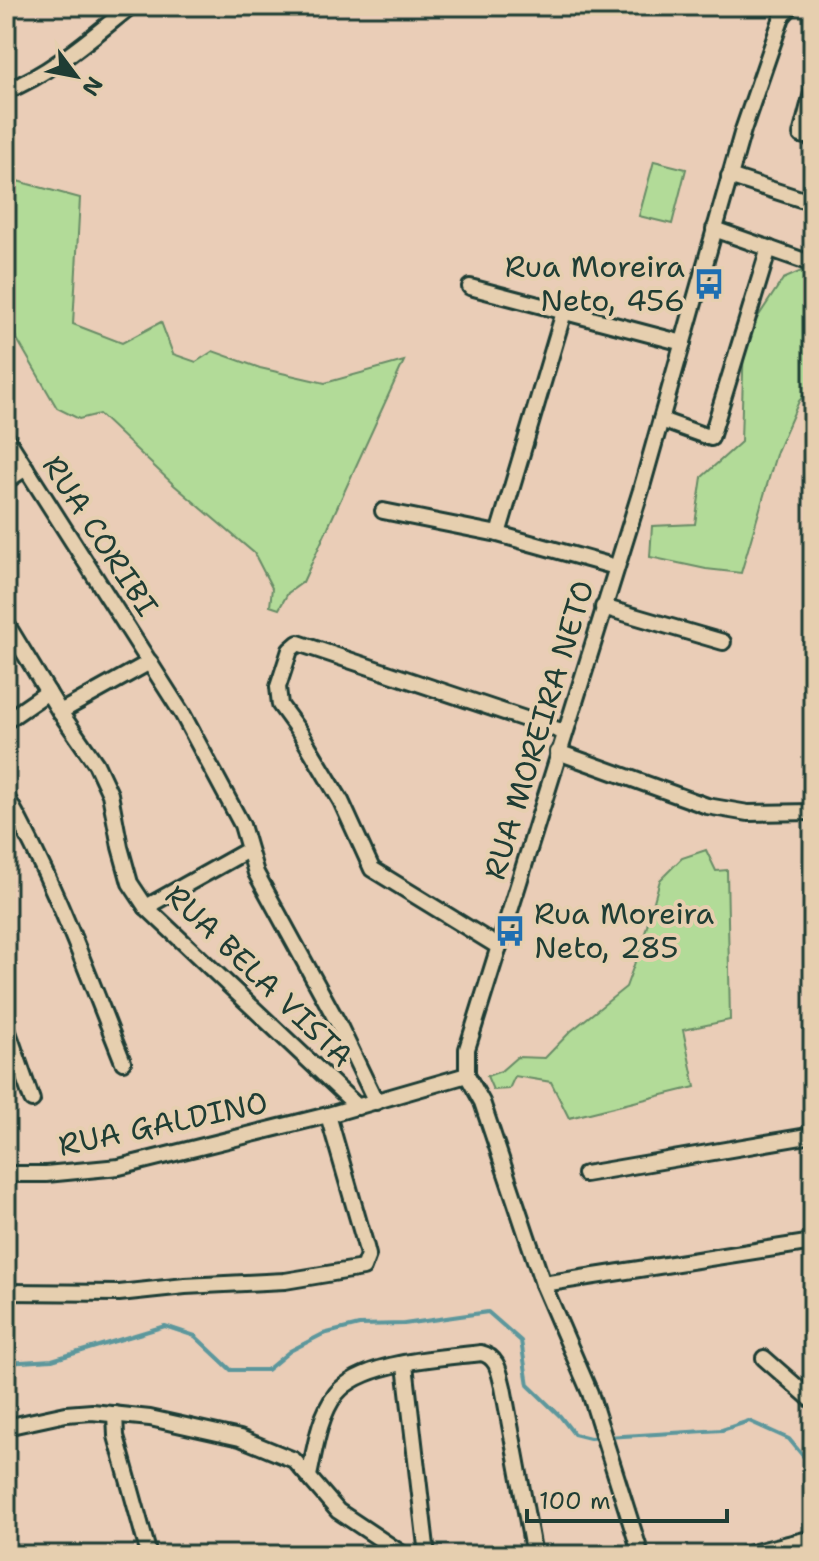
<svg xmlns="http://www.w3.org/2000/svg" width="819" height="1561" font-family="'Shantell Sans',sans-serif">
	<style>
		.green { fill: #b2db98; stroke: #688c66; stroke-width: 2 }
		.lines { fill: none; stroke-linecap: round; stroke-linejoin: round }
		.stream { stroke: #5c979c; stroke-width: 4 }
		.minor-casing { stroke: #1f3d34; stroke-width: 20 }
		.minor { stroke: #e6cfaf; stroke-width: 14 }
		.labels { text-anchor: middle; stroke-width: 8; stroke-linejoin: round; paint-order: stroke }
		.poi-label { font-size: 30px; fill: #1f3d34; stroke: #e6cfaf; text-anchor: end }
		.street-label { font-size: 30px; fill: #1f3d34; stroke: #e6cfaf }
	</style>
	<rect width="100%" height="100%" fill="#eacdb7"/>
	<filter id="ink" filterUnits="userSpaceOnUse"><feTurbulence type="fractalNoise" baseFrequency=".0125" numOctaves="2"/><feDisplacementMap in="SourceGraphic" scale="16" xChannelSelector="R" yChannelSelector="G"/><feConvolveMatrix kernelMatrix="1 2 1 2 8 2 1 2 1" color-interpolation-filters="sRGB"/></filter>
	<g filter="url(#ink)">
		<g class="green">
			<polygon points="654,161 686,169 672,224 639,216"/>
			<polygon points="6,178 80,198 73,324 122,343 161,322 173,354 196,362 213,351 260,368 325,383 404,361 303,582 288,593 279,609 270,606 272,588 254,553 174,485 99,414 79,419 57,408 6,320"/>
			<polygon points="813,266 813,385 799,401 777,451 741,573 706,569 650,557 652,526 695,524 702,477 741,442 744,338 783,279"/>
			<polygon points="706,850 716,871 727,870 730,1020 683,1030 695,1087 569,1118 551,1082 515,1076 509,1089 493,1090 487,1076 501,1071 517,1057 545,1058 571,1031 626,987 643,940 660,880 682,858"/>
		</g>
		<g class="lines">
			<polyline class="stream" points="6,1363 52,1360 165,1326 195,1336 231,1370 267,1370 290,1351 323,1334 359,1325 404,1324 488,1312 521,1341 528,1385 560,1416 574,1434 590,1438 722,1430 749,1421 789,1439 813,1468"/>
			<defs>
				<g id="minor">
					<polyline points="813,89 801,135 813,138"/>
					<path d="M6,91C52,73 93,36 131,6"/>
					<polyline points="729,176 813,203"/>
					<polyline points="714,229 813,264"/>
					<polyline points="470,287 683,343"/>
					<polyline points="661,420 711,438 769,248"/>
					<polyline points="6,437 183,715 242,825 256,873 338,1023 376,1102"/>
					<polyline points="6,481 26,468"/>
					<polyline points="383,511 498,534 616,567"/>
					<polyline points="498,534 564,312"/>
					<polyline points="603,607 723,642"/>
					<polyline points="6,623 60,712 96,764 110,794 120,847 130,883 146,907 358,1107"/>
					<polyline points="60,712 150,662"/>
					<polyline points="6,721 48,692"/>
					<polyline points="558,752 707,806 748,813 813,812"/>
					<path d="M6,796C54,880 87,972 123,1062"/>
					<polyline points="146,907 248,850"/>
					<polyline points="499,947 372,869 341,801 301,734 280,705 278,687 290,650 298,643 564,732"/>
					<polyline points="6,1026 32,1100"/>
					<polyline points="6,1174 46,1174 119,1167 328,1115 467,1075"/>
					<polyline points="585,1174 813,1135"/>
					<polyline points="543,1284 813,1242"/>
					<polyline points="6,1292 119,1293 185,1286 285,1281 363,1268 368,1255 366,1247 328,1115"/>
					<polyline points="764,1358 813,1401"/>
					<polyline points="405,1365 427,1555"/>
					<polyline points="115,1414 116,1436 149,1555"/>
					<polyline points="6,1427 66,1414 92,1412 150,1418 240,1438 294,1460 338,1511 404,1555"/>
					<path d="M309,1476C315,1449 319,1416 336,1394C362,1361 441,1358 481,1353C498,1357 499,1372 503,1387L534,1555"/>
					<polyline points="641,1555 590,1393 543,1284 482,1102 467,1075 467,1049 641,490 743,130 782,17 791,6"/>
					<polyline points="743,1555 813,1538"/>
				</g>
			</defs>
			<use href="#minor" class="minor-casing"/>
			<use href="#minor" class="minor"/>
		</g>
	</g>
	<defs>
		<symbol id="bus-bare" viewBox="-9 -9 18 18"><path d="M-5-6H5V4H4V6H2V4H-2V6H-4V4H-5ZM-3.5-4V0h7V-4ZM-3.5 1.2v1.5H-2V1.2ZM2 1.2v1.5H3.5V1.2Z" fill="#1f6fb2" stroke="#e6cfaf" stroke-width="2.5" paint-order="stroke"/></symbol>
	</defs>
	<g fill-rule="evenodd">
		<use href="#bus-bare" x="687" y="262" width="44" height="44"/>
		<use href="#bus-bare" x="488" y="909" width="44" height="44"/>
	</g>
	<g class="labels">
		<g class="poi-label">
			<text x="685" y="277">Rua Moreira<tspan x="685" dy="34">Neto, 456</tspan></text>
			<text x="534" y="924" text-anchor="start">Rua Moreira<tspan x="534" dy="34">Neto, 285</tspan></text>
		</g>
		<g class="street-label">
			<text transform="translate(100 536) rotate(57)" y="10">RUA CORIBI</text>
			<text transform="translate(539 730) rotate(-73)" y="10">RUA MOREIRA NETO</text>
			<text transform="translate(259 976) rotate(44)" y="10">RUA BELA VISTA</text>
			<text transform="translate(163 1124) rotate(-12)" y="10">RUA GALDINO</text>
		</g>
	</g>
	<rect width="819" height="1561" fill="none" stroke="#e6cfaf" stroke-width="32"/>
	<rect x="16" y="16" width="787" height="1529" fill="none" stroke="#1f3d34" stroke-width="3" filter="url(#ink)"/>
	<g transform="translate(76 76) rotate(122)" stroke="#e6cfaf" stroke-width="6" paint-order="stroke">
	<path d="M0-6L14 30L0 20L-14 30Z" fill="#1f3d34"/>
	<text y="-12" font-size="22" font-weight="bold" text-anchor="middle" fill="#1f3d34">N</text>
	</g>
	<path d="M527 1509v12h200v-12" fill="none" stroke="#1f3d34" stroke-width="4"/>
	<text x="539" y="1509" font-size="24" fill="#1f3d34" stroke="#e6cfaf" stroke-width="6" paint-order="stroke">100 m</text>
</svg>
